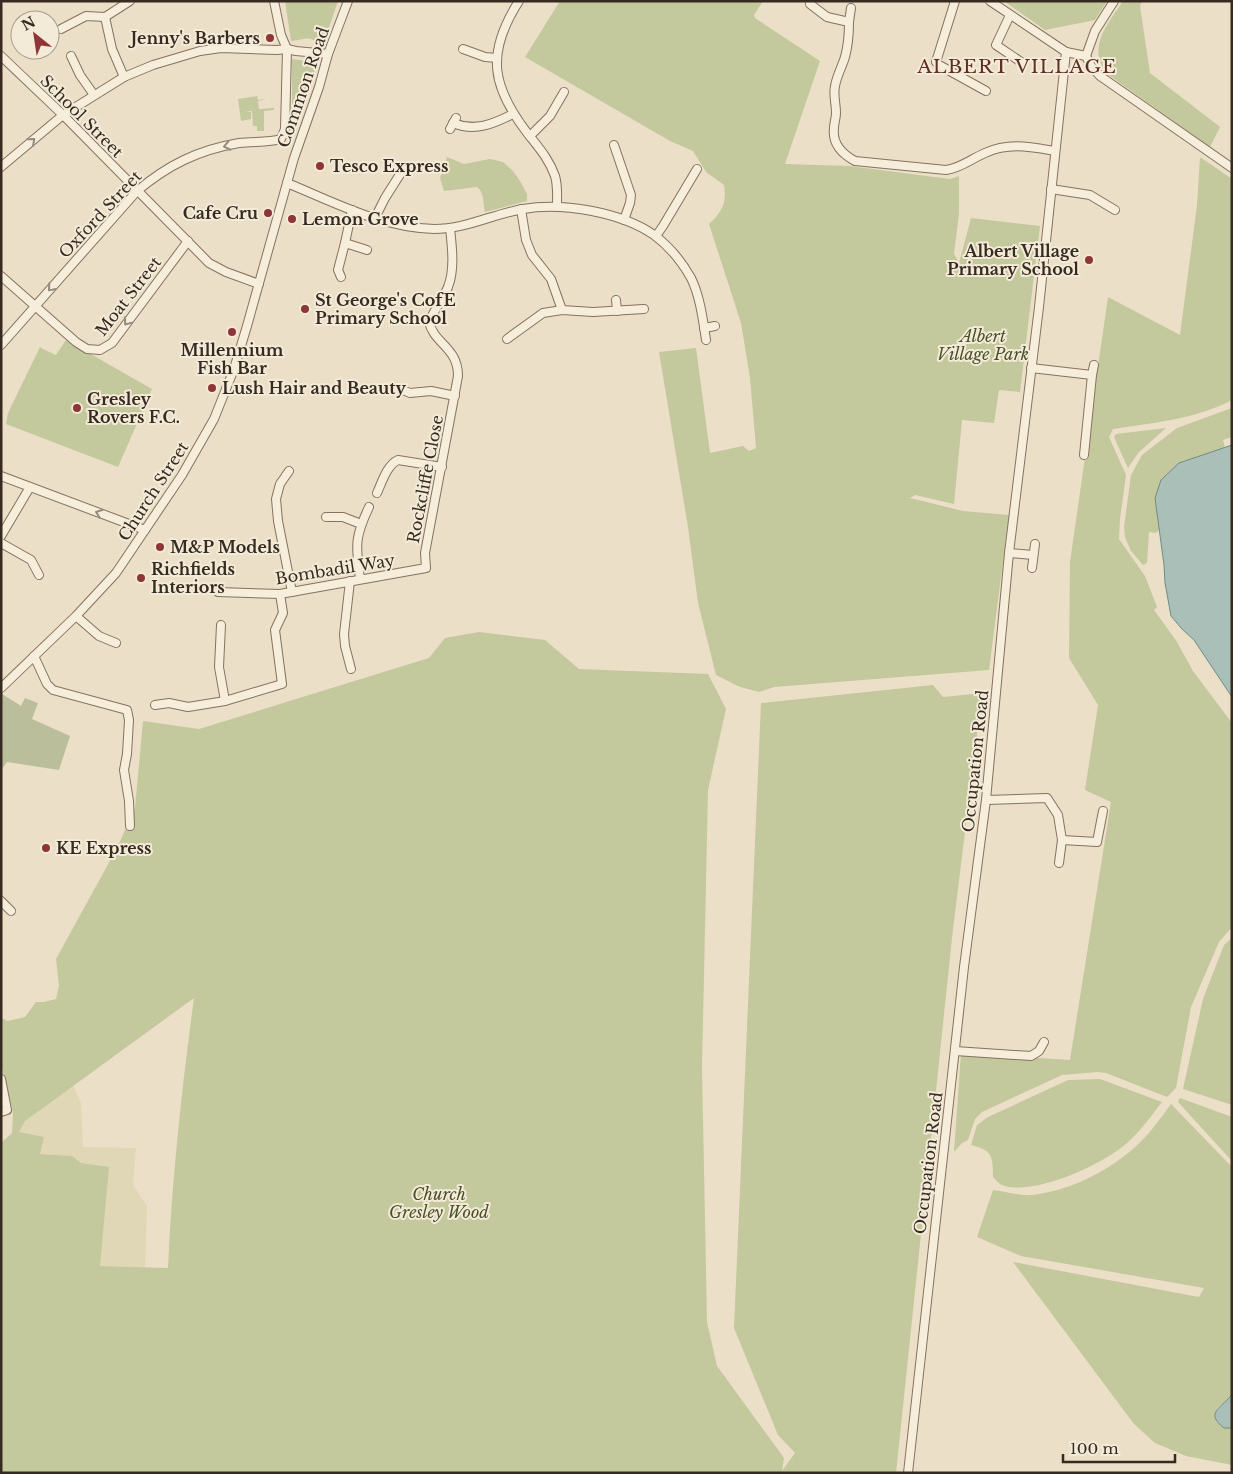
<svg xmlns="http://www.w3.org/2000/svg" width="1233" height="1474" font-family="'Libre Baskerville',serif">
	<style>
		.farmland { fill: #e0d7b6 }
		.green { fill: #c4c89d; fill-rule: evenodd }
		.cemetery { fill: #bbbe9b }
		.water { fill: #a9bfb8; stroke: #708d85 }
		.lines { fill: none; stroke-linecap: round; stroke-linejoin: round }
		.minor-casing { stroke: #85725f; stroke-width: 10 }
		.minor { stroke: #f6eddb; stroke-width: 8 }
		.oneway { stroke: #968c7e }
		.poi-dot { fill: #8f3437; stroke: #f3ead7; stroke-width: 2 }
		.labels { text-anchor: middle; stroke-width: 4; stroke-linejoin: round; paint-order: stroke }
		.poi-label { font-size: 16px; font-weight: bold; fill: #372b21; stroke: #f3ead7; text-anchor: start }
		.street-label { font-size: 16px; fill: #372b21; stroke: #f3ead7 }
		.park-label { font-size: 16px; font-style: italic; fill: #485129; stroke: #f3ead7 }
		.quarter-label { font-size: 19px; letter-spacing: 1px; fill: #5f2f24; stroke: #f3ead7 }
	</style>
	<rect width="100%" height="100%" fill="#ebdfc8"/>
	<polygon class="farmland" points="73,1085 81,1103 83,1147 136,1148 133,1185 147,1206 145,1267 100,1266 108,1167 81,1163 72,1156 40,1154 19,1132 24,1121"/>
	<g class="green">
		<path d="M285,1H338L323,45C307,35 308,39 291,41Z"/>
		<path d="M560,1H763L754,15L755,18L820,61L785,164L849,166L950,179L959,176V214L954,254L959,263L971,218L1040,226L1020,392L999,390L994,423L962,420L954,504L915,495L910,498L963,511L1009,515L989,670L774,687L759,692L740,687L716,675L698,603L688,527L659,352L696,348L710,453L743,446L749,451L756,448L750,378L741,323L709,224C722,212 727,203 724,185L706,172L693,151L670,141L525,57Z"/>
		<polygon points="1004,1 1107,1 1095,20 1045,30"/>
		<path d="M1123,1H1142L1140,6L1150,73L1220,127L1210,147L1106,73C1087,46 1108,24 1123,1Z"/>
		<polygon points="292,59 313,62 316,67 299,117 295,119 292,117"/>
		<polygon points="257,96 258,100 267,99 258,101 259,109 274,108 274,110 264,111 264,131 257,131 257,126 253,126 252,111 245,111 251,112 251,119 241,121 238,99"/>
		<path d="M447,157L464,164L490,159L503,162L513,171L520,181L527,194V201L485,212C483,204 484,191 477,187L444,191L440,178Z"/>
		<path d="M1200,157L1232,179V400C1196,419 1152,423 1113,429L1109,437L1126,475L1120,519L1119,539L1145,576L1157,607L1154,610L1177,642L1193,671L1232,723V927L1219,942L1191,1007L1176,1088L1167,1097L1106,1073L1098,1072L1062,1075L982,1112L975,1119L968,1140L962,1143L954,1152L961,1053L1070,1060L1111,802L1085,790L1098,705L1069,658L1070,562L1108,297L1180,335L1197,205Z"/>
		<polygon points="66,340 152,389 118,467 6,424 8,413 40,347 43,349 56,355"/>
		<polygon points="1232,408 1232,437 1223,440 1225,448 1203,456 1155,498 1160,529 1156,533 1149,532 1147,563 1143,565 1131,551 1125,537 1124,527 1131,475 1142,455 1177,428"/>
		<polygon points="1166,428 1138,453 1128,468 1114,437 1116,434"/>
		<path d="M479,632L545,640L579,669L708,674L726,709L708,790L702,1068L707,1322L717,1366L784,1458L782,1471L795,1453L778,1435L734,1328L761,703L933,685L943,697L982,693L952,938L896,1473H1V1143L12,1133L13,1113L1,1064V1018L8,1021L25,1017L36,1002H44L56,999L59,986L56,959L117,848L135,808L143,721L199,729L429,658L445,638ZM194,998C182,1087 172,1177 168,1268L100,1266L109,1167L81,1163L72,1156L40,1154L44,1137L19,1132L25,1121Z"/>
		<polygon points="1232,938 1232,1105 1183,1089 1203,999 1224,945"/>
		<path d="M1100,1079L1162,1102C1151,1116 1141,1131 1127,1143C1104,1164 1033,1197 1002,1185C999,1184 995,1179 993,1177C993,1156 992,1150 971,1145L977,1125L988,1117L1068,1080Z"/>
		<polygon points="1180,1098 1232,1117 1232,1161 1178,1102"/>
		<path d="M1171,1104L1232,1167V1394L1228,1400L1217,1408L1216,1421L1224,1428H1232V1465L1186,1456L1155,1443L1134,1424L1013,1262L1199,1297L1204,1288L1021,1256L977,1237L993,1190C1005,1191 1019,1196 1031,1195C1067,1192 1107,1172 1134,1148C1149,1135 1160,1119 1171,1104Z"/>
	</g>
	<polygon class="cemetery" points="2,694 21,706 25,698 38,703 32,719 70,736 59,770 7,762 1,770"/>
	<g class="water">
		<polygon points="1232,445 1232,697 1194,640 1182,629 1171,616 1165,583 1164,565 1155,498 1161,480 1179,463"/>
		<path d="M1232,1394V1428H1224C1203,1412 1224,1407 1232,1394Z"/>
	</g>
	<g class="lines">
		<defs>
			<g id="minor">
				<path d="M519,1C485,54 492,87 528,134C539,148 549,159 555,176C558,186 557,196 557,207"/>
				<polyline points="955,1 936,62 939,65 986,91"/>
				<polyline points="990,1 1066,52 1086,56"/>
				<path d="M810,4L827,17L849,22C849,33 848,46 845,57C842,67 837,75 835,86C833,95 836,103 836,113C836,118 834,123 834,128C832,144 842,154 855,161L946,170C961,168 971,159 985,153C1009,142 1031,147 1055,151"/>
				<polyline points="1010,15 996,45 1021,62"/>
				<polyline points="105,17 112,49 124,77"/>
				<polyline points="849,22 851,8"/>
				<polyline points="61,29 86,16 105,17 130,1"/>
				<polyline points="463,49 485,57 497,58"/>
				<polyline points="1,56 63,115 209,263 226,272 259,284"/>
				<polyline points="71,56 80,75 94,95"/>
				<polyline points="1086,56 1091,66 1100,76 1232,168"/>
				<polyline points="1086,56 1095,31 1114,1"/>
				<path d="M453,123C475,132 493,124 513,114"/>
				<polyline points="450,129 456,118"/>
				<polyline points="530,136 550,116 564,92"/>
				<polyline points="614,145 631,195 630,203 624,220"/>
				<polyline points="1,167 63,115 124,77 153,65 200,51 221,48 277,50 287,49 296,51 328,54"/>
				<path d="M287,183C334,202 382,228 434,229C466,229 493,214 523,209C562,202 621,212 654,235C669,246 682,262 691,278C700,296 703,320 706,340"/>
				<polyline points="1051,189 1090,195 1115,210"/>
				<polyline points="521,209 526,240 532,255 551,279 562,310"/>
				<polyline points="375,218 385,198 404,168"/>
				<polyline points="656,236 663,226 697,169"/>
				<polyline points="345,243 367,250"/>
				<polyline points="1,276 76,342 87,349 100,350 112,343 188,241"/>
				<polyline points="341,277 338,270 345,243 352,210"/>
				<polyline points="616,300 617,311"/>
				<polyline points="704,328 715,326"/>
				<polyline points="507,339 543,313 562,310 593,312 644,309"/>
				<path d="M1,345L137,191C168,165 198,150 239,143C253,141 268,143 281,139L285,129L287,49L281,35L274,1"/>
				<polyline points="1031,368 1092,375 1084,455"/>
				<polyline points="1092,375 1094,365"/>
				<polyline points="398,388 410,393 431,391 455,396"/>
				<polyline points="289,471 280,484 276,499 278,521 292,592"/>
				<polyline points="1,476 145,530"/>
				<path d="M377,493C382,482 387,465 398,460L442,467"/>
				<polyline points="326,517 343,517 361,524"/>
				<polyline points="1,536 30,487"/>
				<polyline points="1,543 31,560 39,575"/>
				<polyline points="1009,553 1033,555"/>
				<polyline points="1032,568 1035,544"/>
				<path d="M360,579C356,545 354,539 369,507"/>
				<polyline points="350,581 344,634 345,646 351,669"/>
				<path d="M218,592L280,594L426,568L425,553L458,376C458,347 434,344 429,322C434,310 443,299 448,287C455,269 452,247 450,228"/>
				<polyline points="76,616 99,636 116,643"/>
				<polyline points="221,625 219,667 225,701"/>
				<polyline points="34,656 47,684 53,690 127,710 129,720 127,754 124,770 129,801 130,826"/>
				<polyline points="1,688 76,616 116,573 182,475 214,419 234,369 247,326 294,158 319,87 328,54 348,1"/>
				<polyline points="155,705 169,703 188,707 225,701 282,684 275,630 283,613 280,594"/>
				<polyline points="986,800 1047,798 1058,815 1062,840 1059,863"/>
				<polyline points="1062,840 1097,842 1103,811"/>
				<polyline points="1,901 11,911"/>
				<polyline points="955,1051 1031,1056 1039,1051 1044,1042"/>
				<polyline points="1,1079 7,1110 1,1112"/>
				<polyline points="908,1473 964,967 986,800 1009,553 1039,307 1066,52"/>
			</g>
		</defs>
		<use href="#minor" class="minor-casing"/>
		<use href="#minor" class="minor"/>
	</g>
	<defs><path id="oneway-chevron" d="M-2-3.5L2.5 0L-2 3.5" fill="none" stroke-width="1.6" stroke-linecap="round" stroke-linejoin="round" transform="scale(1.25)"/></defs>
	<g class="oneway">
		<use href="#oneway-chevron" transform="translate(32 141) rotate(-41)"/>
		<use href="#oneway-chevron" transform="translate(227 146) rotate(168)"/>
		<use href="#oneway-chevron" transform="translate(51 288) rotate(131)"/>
		<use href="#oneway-chevron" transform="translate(127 322) rotate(127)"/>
		<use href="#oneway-chevron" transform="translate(99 513) rotate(-160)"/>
	</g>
	<g class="poi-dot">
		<circle cx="270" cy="38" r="5"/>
		<circle cx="320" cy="166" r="5"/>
		<circle cx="268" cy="213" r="5"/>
		<circle cx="292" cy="219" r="5"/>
		<circle cx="1089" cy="260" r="5"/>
		<circle cx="305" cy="309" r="5"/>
		<circle cx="232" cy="332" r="5"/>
		<circle cx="212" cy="388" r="5"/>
		<circle cx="77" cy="408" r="5"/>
		<circle cx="160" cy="547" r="5"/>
		<circle cx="141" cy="578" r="5"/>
		<circle cx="46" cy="848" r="5"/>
	</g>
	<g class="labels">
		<g class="poi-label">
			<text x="260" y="44" text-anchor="end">Jenny's Barbers</text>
			<text x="330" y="172">Tesco Express</text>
			<text x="258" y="219" text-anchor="end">Cafe Cru</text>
			<text x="302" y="225">Lemon Grove</text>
			<text x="1079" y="257" text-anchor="end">Albert Village<tspan x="1079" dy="18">Primary School</tspan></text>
			<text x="315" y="306">St George's CofE<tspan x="315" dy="18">Primary School</tspan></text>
			<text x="232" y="356" text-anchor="middle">Millennium<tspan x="232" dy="18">Fish Bar</tspan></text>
			<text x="222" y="394">Lush Hair and Beauty</text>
			<text x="87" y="405">Gresley<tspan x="87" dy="18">Rovers F.C.</tspan></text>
			<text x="170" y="553">M&amp;P Models</text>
			<text x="151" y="575">Richfields<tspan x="151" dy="18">Interiors</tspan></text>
			<text x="56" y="854">KE Express</text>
		</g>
		<g class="street-label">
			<text transform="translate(303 87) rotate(-71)" y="6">Common Road</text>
			<text transform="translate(82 116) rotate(45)" y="6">School Street</text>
			<text transform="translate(100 214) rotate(-47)" y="6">Oxford Street</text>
			<text transform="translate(128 296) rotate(-52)" y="6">Moat Street</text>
			<text transform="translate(425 479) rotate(-79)" y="6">Rockcliffe Close</text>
			<text transform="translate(153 491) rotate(-57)" y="6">Church Street</text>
			<text transform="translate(335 569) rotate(-9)" y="6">Bombadil Way</text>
			<text transform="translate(975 761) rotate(-84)" y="6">Occupation Road</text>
			<text transform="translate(928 1163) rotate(-83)" y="6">Occupation Road</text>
		</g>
		<g class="park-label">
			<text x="983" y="342">Albert<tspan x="983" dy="18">Village Park</tspan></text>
			<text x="439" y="1200">Church<tspan x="439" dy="18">Gresley Wood</tspan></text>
		</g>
		<g class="quarter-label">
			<text x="1017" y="73">ALBERT VILLAGE</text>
		</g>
	</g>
	<rect width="1233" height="1474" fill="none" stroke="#372b21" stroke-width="5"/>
	<g transform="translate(35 35) rotate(330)"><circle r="24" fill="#f3ead7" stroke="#a89e8e"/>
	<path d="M0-4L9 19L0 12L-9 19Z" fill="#8f3437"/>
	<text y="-8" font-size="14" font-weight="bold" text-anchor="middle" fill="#372b21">N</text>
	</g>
	<path d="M1063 1454v8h112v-8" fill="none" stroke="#372b21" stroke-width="2.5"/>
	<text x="1070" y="1454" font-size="15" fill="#372b21" stroke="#f3ead7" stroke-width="4" paint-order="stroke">100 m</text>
</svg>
